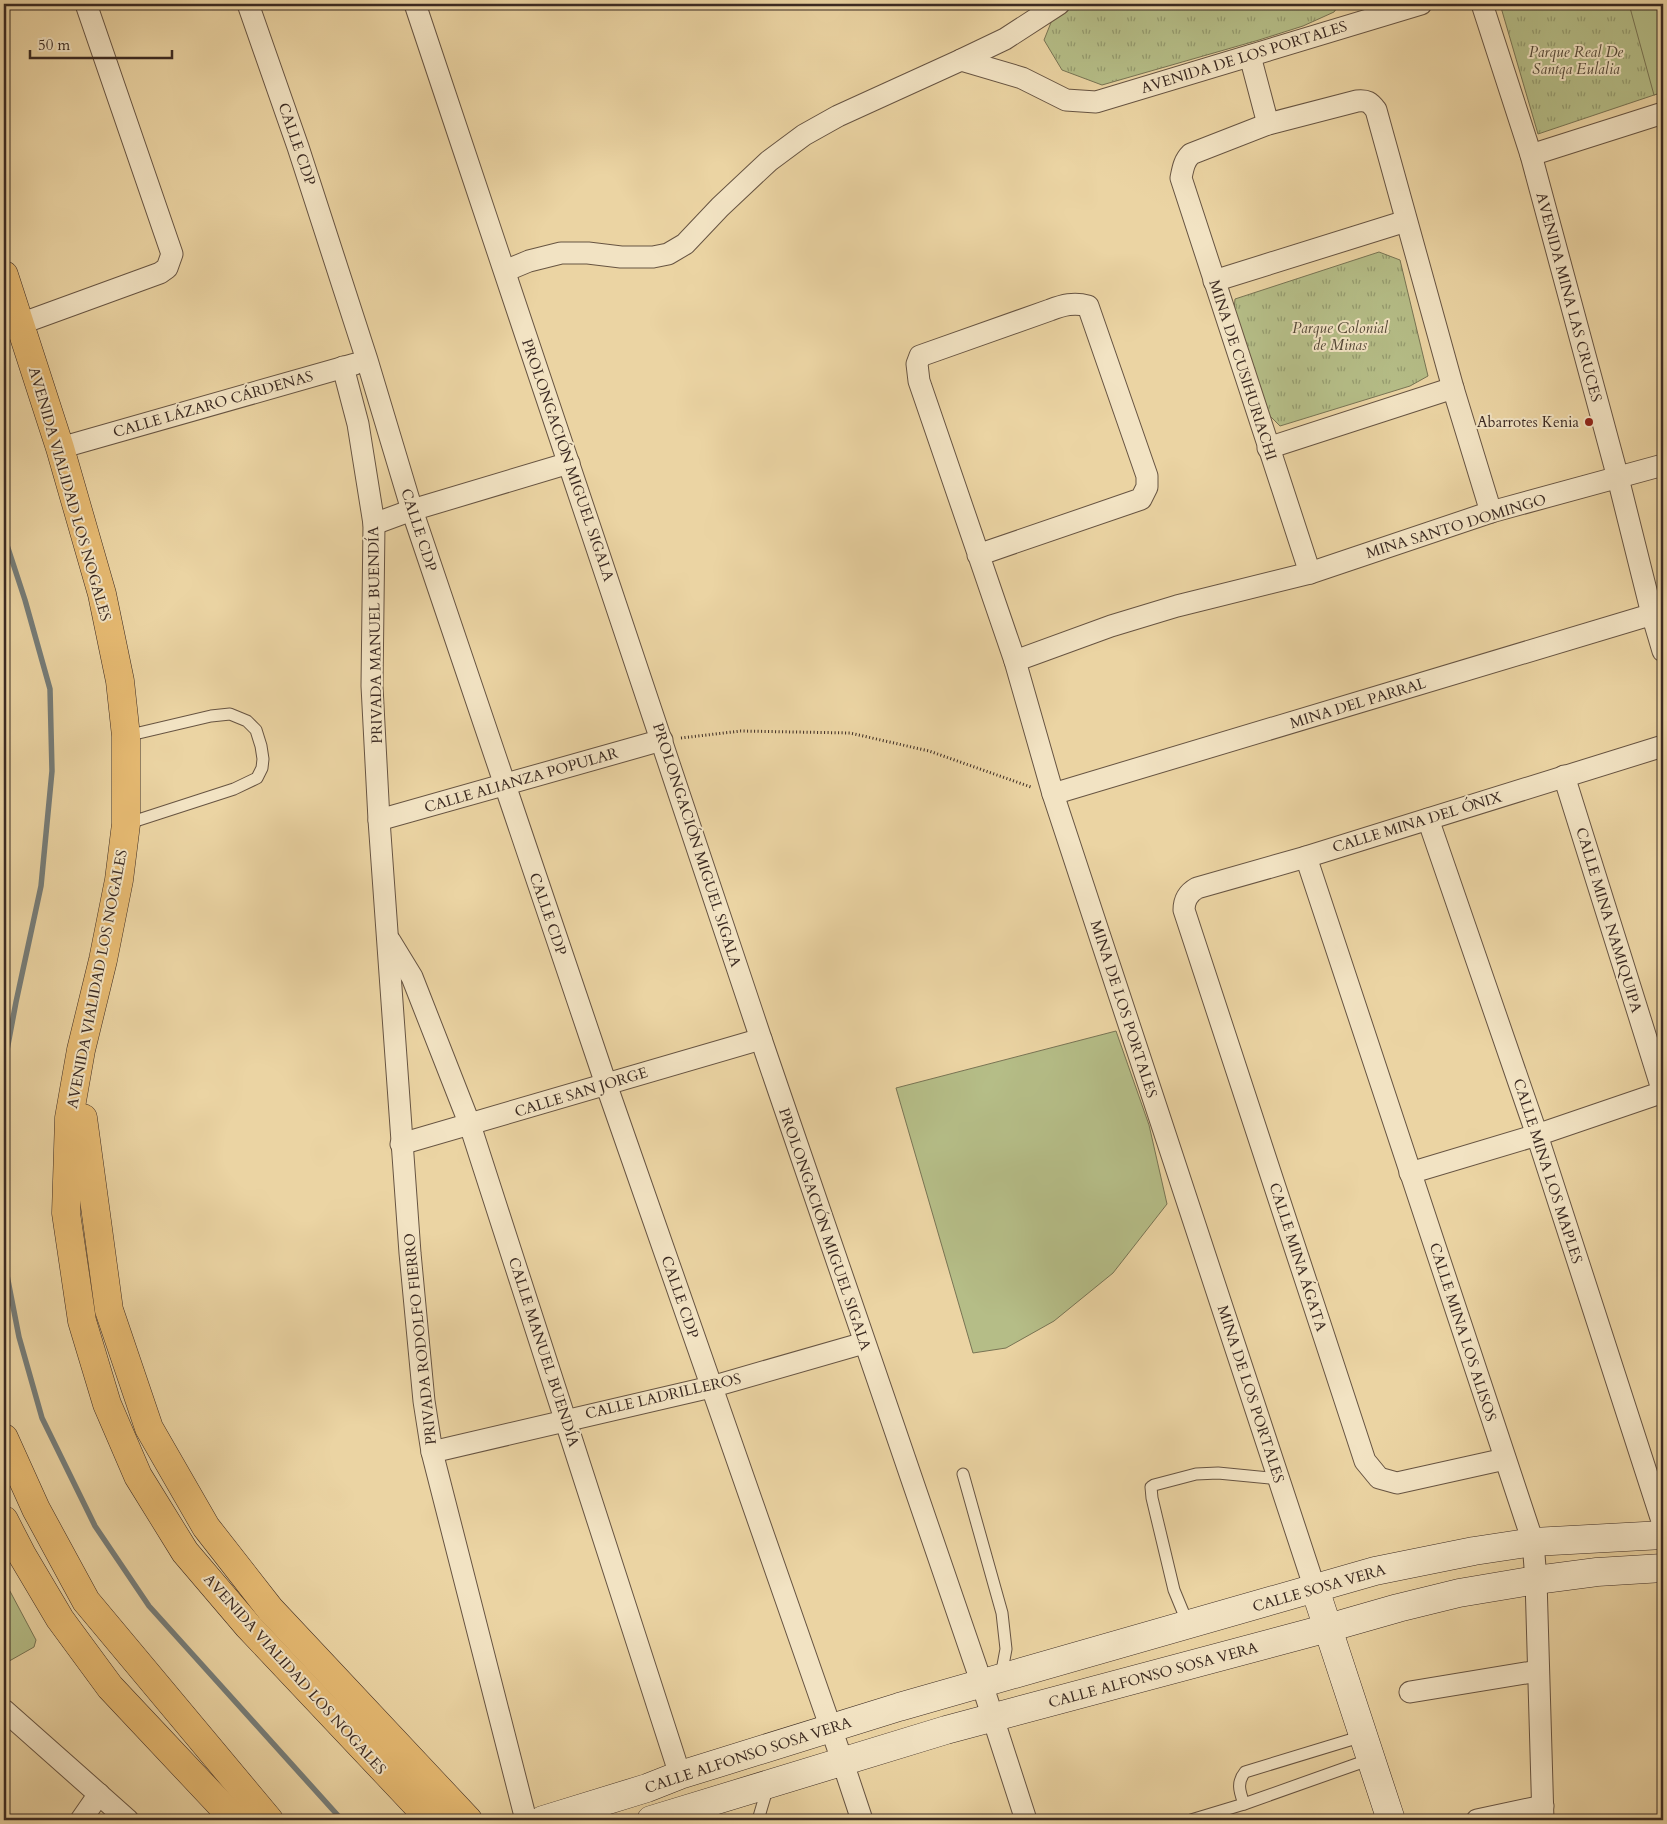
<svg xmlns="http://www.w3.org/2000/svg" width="1667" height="1824" font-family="Cardo,serif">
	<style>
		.grass { fill: url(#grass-tufts); stroke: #787454 }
		.pitch { fill: #b5bd87; stroke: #787454 }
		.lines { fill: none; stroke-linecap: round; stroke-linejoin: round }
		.stream { stroke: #767d79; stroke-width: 5.5 }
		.lane-casing { stroke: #675442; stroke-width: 13 }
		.street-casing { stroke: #675442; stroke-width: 23 }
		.secondary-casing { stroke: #3b2a22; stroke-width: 29 }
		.highway-casing { stroke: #3b2a22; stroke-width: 29 }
		.path { stroke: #3b2a22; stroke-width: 3; stroke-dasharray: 1 2.5; stroke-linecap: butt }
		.lane { stroke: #f2e3c3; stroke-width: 11 }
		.street { stroke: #f2e3c3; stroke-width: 21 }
		.secondary { stroke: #f2e3c3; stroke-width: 28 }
		.highway { stroke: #e6ba72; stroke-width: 28 }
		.poi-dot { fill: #8f2418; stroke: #f2e3c3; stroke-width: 2 }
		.labels { text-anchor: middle; stroke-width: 4; stroke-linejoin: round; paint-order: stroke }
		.park-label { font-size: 15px; font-style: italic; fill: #534736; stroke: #f2e3c3 }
		.street-label { font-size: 15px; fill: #3b2a22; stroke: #f2e3c3 }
		.poi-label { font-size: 15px; fill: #3b2a22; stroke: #f2e3c3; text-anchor: end }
	</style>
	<defs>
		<pattern id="grass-tufts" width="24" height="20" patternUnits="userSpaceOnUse" patternTransform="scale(1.25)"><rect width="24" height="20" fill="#b5bd87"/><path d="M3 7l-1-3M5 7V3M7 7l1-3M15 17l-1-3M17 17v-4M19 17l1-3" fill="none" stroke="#949a6e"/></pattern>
	</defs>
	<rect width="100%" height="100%" fill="#ebd4a3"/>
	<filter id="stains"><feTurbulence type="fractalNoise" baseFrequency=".004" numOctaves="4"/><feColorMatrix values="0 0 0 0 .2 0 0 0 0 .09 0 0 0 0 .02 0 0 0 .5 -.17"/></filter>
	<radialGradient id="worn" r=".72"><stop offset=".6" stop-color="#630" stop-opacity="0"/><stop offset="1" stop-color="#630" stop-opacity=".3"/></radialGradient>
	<g class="grass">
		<polygon points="1070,4 1340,4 1334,12 1303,26 1259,40 1102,85 1062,70 1044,40 1054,15"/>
		<polygon points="1500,4 1663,4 1663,92 1538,134"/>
		<polygon points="1379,252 1400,260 1428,376 1410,386 1280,426 1268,414 1234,311 1235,299"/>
	</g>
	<g class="pitch">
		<polygon points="1629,4 1663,4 1663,92 1654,95"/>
		<polygon points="1116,1031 1149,1125 1167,1204 1113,1273 1054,1321 1006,1348 973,1353 896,1088"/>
		<polygon points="4,1580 36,1640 34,1647 4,1664"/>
	</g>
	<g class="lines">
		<g class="stream">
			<polyline points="4,536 25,600 50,689 52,771 41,886 16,1002 4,1066"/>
			<polyline points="4,1260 19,1337 42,1418 95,1526 149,1606 342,1820"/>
		</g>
		<defs>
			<g id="lane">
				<polyline points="126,824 234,789 257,778 262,768 263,759 261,746 256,730 247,721 230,714 211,716 126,736"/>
				<polyline points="963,1474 1002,1613 1006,1649 1001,1676"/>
				<polyline points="1188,1624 1174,1590 1152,1498 1151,1487 1154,1485 1196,1474 1218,1473 1279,1479"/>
				<path d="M1244,1804C1240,1792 1236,1783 1245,1772L1363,1736"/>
				<polyline points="758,1820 768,1786"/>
				<polyline points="1191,1820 1244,1804 1371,1759"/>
			</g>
			<g id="street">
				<polyline points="248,4 298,147 367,360 412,510 505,785 606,1084 842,1760 862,1820"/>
				<polyline points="415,4 761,1039 982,1684 1026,1820"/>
				<polyline points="1482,4 1531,155 1618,478 1652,614 1663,651"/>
				<polyline points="1250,56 1268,124"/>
				<polyline points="961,60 1005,39 1059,4"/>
				<polyline points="1531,155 1663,113"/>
				<polyline points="505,271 529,261 561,253 588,253 621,257 653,257 668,254 685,244 720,207 769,161 804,135 838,116 961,60 1022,78 1066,100 1096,102 1421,4"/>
				<polyline points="1214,281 1406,221"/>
				<polyline points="20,324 160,273 167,268 172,254 86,4"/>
				<polyline points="343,367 358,424 374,524 372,686 379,820 410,1253 424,1401 432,1452 526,1820"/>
				<polyline points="60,448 355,364"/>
				<polyline points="1268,448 1453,388"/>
				<polyline points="374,524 412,510 569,463"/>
				<path d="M978,555L1141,499L1147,487V476L1088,306C1074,302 1063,305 1050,310L920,356L917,364L919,381L1015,661"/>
				<path d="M1310,573L1181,178C1183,168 1184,161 1191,154L1268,124L1357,101C1367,100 1370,102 1376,110L1453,388L1491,512"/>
				<polyline points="1564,776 1663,1092"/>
				<polyline points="1053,794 1663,611"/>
				<polyline points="1428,819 1537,1135 1663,1524"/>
				<polyline points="379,820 662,740"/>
				<polyline points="1306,857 1533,1542 1536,1580 1543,1820"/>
				<polyline points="390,941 412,977 470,1125 680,1775"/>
				<polyline points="401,1144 761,1039"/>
				<polyline points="1410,1173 1537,1135 1663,1092"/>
				<polyline points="432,1452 711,1387 864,1343"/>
				<path d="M1505,1459L1397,1483L1379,1478L1365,1461L1184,910C1184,900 1188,893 1197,888L1306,857L1663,746"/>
				<polyline points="1315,1589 1053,794 1015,661 1111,626 1177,606 1310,573 1491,512 1663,465"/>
				<polyline points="1410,1692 1538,1671"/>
				<polyline points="4,1710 128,1820"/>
				<polyline points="81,1820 99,1794"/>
				<polyline points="1477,1820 1543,1806"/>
			</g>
			<g id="secondary">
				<polyline points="1315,1589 1391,1820"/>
				<polyline points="543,1820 647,1788 680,1775 899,1707 1375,1571 1474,1551 1533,1542 1663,1535"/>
				<polyline points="651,1820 946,1730 1328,1628 1398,1608 1459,1593 1536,1580 1597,1572 1663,1568"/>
			</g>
			<g id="highway">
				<polyline points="4,275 60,448 102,594 120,681 126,736 126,824 119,880 103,960 81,1050 69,1118 66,1213 82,1321 107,1404 138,1476 185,1552 248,1626 431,1820"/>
				<polyline points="83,1118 109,1310 149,1428 206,1527 270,1609 468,1820"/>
				<polyline points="4,1438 36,1509 86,1601 269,1820"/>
				<polyline points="4,1520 22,1555 60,1619 110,1687 235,1820"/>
			</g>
		</defs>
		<use href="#lane" class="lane-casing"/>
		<use href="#street" class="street-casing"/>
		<use href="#secondary" class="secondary-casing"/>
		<use href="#highway" class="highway-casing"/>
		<polyline class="path" points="681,738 741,731 850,733 929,751 1031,787"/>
		<use href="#lane" class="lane"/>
		<use href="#street" class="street"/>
		<use href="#secondary" class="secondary"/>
		<use href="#highway" class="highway"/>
	</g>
	<circle class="poi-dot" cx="1589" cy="422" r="5"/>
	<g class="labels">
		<g class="park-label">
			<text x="1576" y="57">Parque Real De<tspan x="1576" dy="17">Santqa Eulalia</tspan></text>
			<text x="1340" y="333">Parque Colonial<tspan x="1340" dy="17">de Minas</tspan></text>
		</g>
		<g class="street-label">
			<text transform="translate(1244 57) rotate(-17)" y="5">AVENIDA DE LOS PORTALES</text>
			<text transform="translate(297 144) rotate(71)" y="5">CALLE CDP</text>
			<text transform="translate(1569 297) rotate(75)" y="5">AVENIDA MINA LAS CRUCES</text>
			<text transform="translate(1243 370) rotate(72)" y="5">MINA DE CUSIHURIACHI</text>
			<text transform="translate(213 404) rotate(-16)" y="5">CALLE LÁZARO CÁRDENAS</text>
			<text transform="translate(568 460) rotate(71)" y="5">PROLONGACIÓN MIGUEL SIGALA</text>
			<text transform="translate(70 494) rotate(74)" y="5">AVENIDA VIALIDAD LOS NOGALES</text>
			<text transform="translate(1456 526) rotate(-17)" y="5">MINA SANTO DOMINGO</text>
			<text transform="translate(419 530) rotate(72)" y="5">CALLE CDP</text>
			<text transform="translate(375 635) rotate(-91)" y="5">PRIVADA MANUEL BUENDÍA</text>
			<text transform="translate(1358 703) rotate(-17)" y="5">MINA DEL PARRAL</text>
			<text transform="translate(521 780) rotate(-16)" y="5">CALLE ALIANZA POPULAR</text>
			<text transform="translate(1417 822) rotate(-17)" y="5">CALLE MINA DEL ÓNIX</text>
			<text transform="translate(697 845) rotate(72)" y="5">PROLONGACIÓN MIGUEL SIGALA</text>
			<text transform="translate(548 914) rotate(71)" y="5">CALLE CDP</text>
			<text transform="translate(1609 920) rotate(73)" y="5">CALLE MINA NAMIQUIPA</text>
			<text transform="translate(97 979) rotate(-79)" y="5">AVENIDA VIALIDAD LOS NOGALES</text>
			<text transform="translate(1124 1009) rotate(72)" y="5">MINA DE LOS PORTALES</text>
			<text transform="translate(581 1092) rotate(-17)" y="5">CALLE SAN JORGE</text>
			<text transform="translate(1548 1171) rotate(72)" y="5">CALLE MINA LOS MAPLES</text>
			<text transform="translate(825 1229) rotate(71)" y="5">PROLONGACIÓN MIGUEL SIGALA</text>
			<text transform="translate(1298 1257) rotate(72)" y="5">CALLE MINA ÁGATA</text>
			<text transform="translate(680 1297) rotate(71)" y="5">CALLE CDP</text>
			<text transform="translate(1463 1332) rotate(72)" y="5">CALLE MINA LOS ALISOS</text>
			<text transform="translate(420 1339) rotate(-96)" y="5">PRIVADA RODOLFO FIERRO</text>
			<text transform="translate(544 1352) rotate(72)" y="5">CALLE MANUEL BUENDÍA</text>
			<text transform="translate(1251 1394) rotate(72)" y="5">MINA DE LOS PORTALES</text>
			<text transform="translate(663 1396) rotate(-13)" y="5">CALLE LADRILLEROS</text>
			<text transform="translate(1319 1588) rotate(-16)" y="5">CALLE SOSA VERA</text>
			<text transform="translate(295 1674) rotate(48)" y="5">AVENIDA VIALIDAD LOS NOGALES</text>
			<text transform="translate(1153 1675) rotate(-15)" y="5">CALLE ALFONSO SOSA VERA</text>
			<text transform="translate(748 1755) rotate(-18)" y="5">CALLE ALFONSO SOSA VERA</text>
		</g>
		<g class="poi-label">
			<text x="1579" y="427">Abarrotes Kenia</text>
		</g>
	</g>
	<rect width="1667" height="1824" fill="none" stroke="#ebd4a3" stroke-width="20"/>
	<rect x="5" y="5" width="1657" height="1814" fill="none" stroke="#3b2a22" stroke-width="2.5"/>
	<rect x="10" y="10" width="1647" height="1804" fill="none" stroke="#3b2a22"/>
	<path d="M30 50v8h142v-8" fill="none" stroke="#3b2a22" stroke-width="2.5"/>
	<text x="38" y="50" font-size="15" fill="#3b2a22" stroke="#f2e3c3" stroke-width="4" paint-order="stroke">50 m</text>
	<rect width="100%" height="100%" filter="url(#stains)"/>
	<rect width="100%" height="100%" fill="url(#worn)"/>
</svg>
